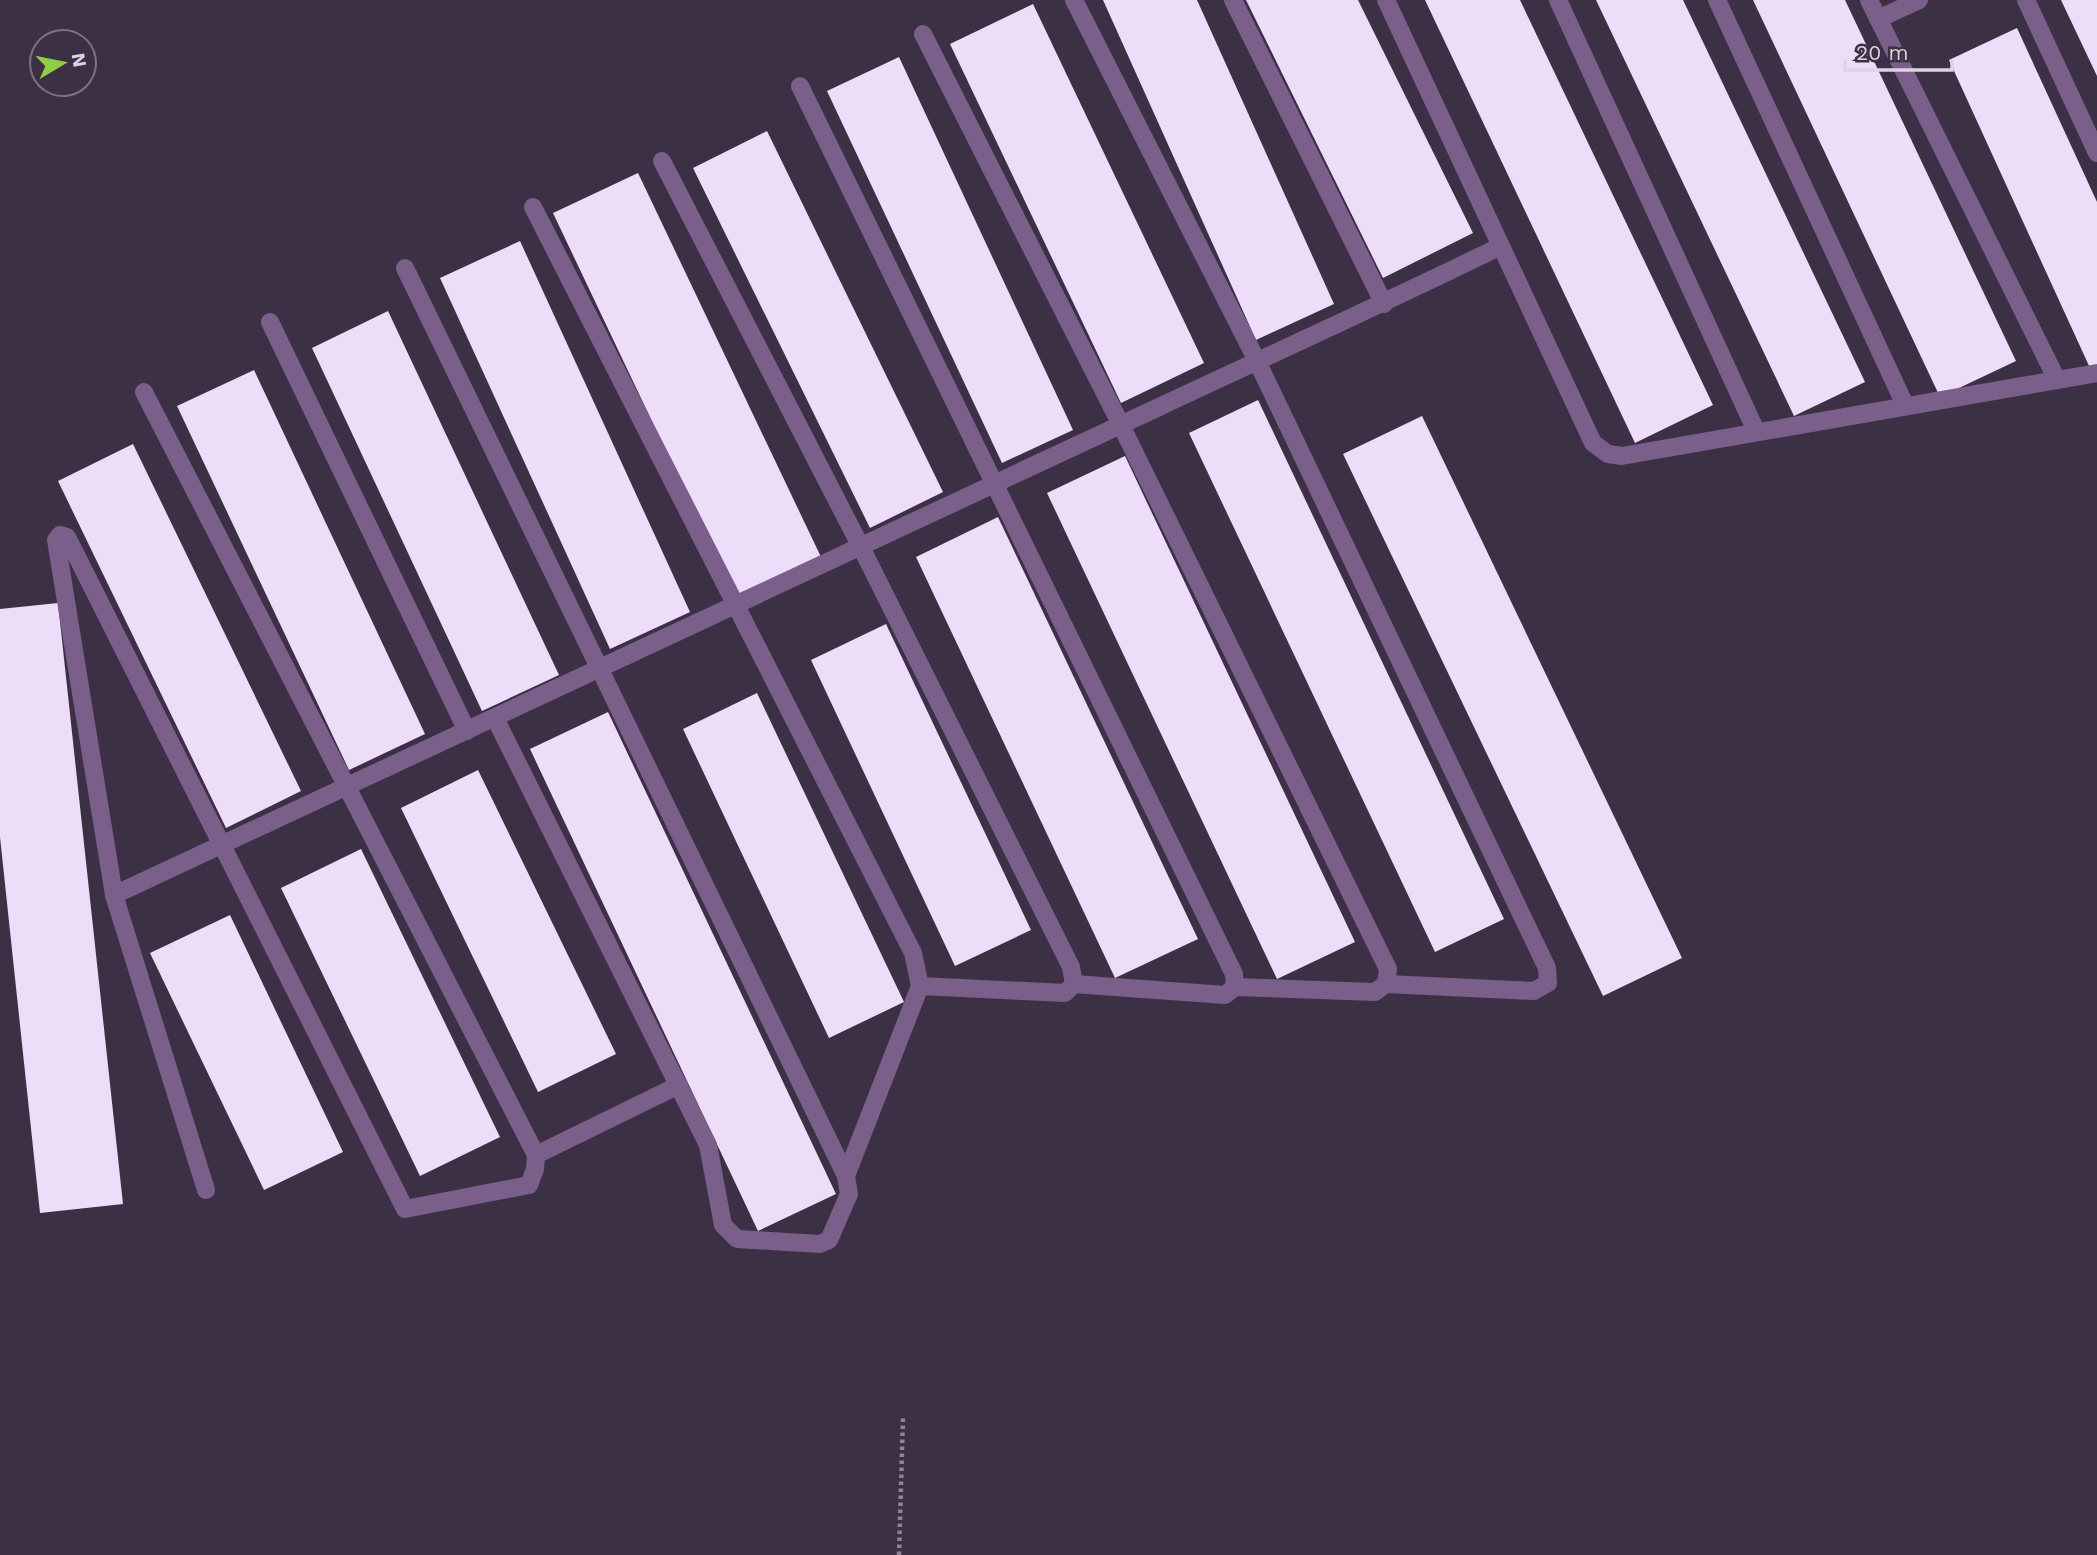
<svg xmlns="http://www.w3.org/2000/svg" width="2097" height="1555" font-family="'Work Sans',sans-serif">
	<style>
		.building { fill: #edddf9 }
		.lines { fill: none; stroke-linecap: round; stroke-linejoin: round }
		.path { stroke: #8e8495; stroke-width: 4.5; stroke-dasharray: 3.5 3.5; stroke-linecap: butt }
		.minor { stroke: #795f8a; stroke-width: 18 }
	</style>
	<rect width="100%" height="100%" fill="#3c3045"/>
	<g class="building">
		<polygon points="1103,0 1197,0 1334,304 1256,340"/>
		<polygon points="1246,0 1358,0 1473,233 1383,278"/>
		<polygon points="1425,0 1520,0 1713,405 1635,443"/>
		<polygon points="1596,0 1683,0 1865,382 1794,416"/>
		<polygon points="1753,0 1845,0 2016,361 1940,397"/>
		<polygon points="2061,0 2097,0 2097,76"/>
		<polygon points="1033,4 1204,363 1121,403 950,44"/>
		<polygon points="2017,28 2097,202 2097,365 2090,368 1949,60"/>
		<polygon points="899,57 1073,430 1002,463 827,91"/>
		<polygon points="767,131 943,492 870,528 693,168"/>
		<polygon points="638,173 821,557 736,598 553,213"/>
		<polygon points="520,241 690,612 610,649 440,278"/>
		<polygon points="388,311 559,675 482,711 312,348"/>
		<polygon points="254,370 425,734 349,770 177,406"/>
		<polygon points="1258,400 1504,919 1435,952 1189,433"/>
		<polygon points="1422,416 1682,958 1603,996 1343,454"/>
		<polygon points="133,444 301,791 226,828 58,481"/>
		<polygon points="1125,456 1355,942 1277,979 1047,493"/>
		<polygon points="998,517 1198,939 1115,978 916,557"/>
		<polygon points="58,603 123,1204 40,1213 0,837 0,609"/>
		<polygon points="886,624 1031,930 955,966 811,660"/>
		<polygon points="757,693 904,1002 829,1038 683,729"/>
		<polygon points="608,712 836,1194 758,1231 530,749"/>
		<polygon points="478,770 616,1054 538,1092 401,808"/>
		<polygon points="361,849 500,1137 420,1176 281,888"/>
		<polygon points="230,915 343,1152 264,1190 150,953"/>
	</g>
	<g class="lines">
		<polyline class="path" points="899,1555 903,1418"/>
		<g class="minor">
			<polyline points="1074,0 1257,361 1547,968 1548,983 1534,991 1386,984"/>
			<polyline points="1233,0 1384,304"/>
			<polyline points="1386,0 1593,443 1608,454 1622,456 2097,373"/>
			<polyline points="1558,0 1756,431"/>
			<polyline points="1717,0 1905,405"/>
			<polyline points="1869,0 2057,380"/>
			<polyline points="2026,0 2097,153"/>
			<polyline points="1878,19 1919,0"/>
			<polyline points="923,34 1121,425 1388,969 1386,984 1375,992 1235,987"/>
			<polyline points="800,86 1234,974 1235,987 1225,995 1074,984"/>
			<polyline points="662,161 862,549 1071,967 1074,984 1065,993 920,986"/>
			<polyline points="533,207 913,953 920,986 846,1176"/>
			<polyline points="405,268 846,1176 849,1194 829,1240 820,1244 737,1239 723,1225 708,1145 495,718"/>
			<polyline points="270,322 467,731"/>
			<path d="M144,392L536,1155L535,1169L529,1185L405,1209L67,537L60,535L56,540L114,895C462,731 811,571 1159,407C1272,354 1387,302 1499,247"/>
			<polyline points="114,895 206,1190"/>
			<polyline points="536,1155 679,1085"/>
		</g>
	</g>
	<g transform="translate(63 63) rotate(80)"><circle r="33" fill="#3c3045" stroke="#7c7283" stroke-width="2"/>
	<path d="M0-5L12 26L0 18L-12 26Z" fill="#8dce44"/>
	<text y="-10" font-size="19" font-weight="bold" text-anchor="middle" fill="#dcd4e1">N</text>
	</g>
	<path d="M1845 60v10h107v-10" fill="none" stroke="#dcd4e1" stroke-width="3.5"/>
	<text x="1856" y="60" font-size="21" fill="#dcd4e1" stroke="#3c3045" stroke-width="5" paint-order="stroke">20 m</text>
</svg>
